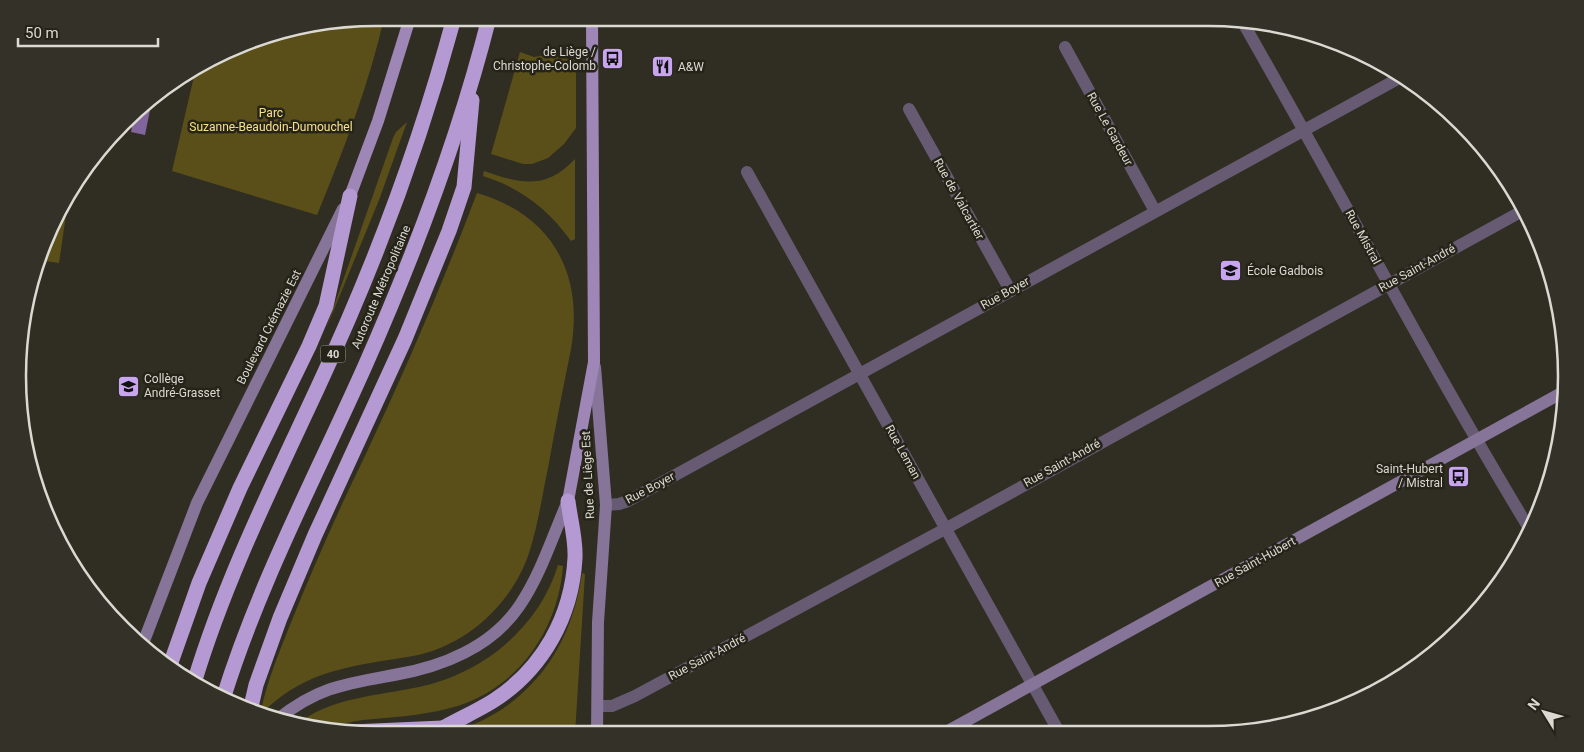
<svg xmlns="http://www.w3.org/2000/svg" width="1584" height="752" font-family="Roboto,sans-serif">
	<style>
		.green { fill: #5a4f18 }
		.water { fill: #80669c }
		.lines { fill: none; stroke-linecap: round; stroke-linejoin: round }
		.street { stroke: #665b73; stroke-width: 12 }
		.secondary { stroke: #867499; stroke-width: 12 }
		.primary { stroke: #9e87b7; stroke-width: 12 }
		.highway { stroke: #b499d2; stroke-width: 15 }
		.labels { text-anchor: middle; stroke-width: 5; stroke-linejoin: round; paint-order: stroke }
		.shield { fill: #262419; stroke: #a5a39a; stroke-width: 1 }
		.shield-label { font-size: 11px; font-weight: bold; fill: #dbd9d2 }
		.poi-label { font-size: 12px; fill: #dbd9d2; stroke: #262419; text-anchor: start }
		.park-label { font-size: 12px; fill: #f8e284; stroke: #262419 }
		.street-label { font-size: 12px; fill: #dbd9d2; stroke: #262419 }
		.rim { fill: none; stroke: #dbd9d2; stroke-width: 2.5 }
	</style>
	<rect width="100%" height="100%" fill="#302e23"/>
	<g class="green">
		<path d="M376,18H384C369,85 343,151 317,215L172,171L195,72L260,37Z"/>
		<polygon points="576,50 576,128 564,144 548,158 532,164 523,164 491,154 520,52 534,57"/>
		<polygon points="407,122 379,200 326,329 393,138 396,132"/>
		<path d="M575,159V239L571,241C548,209 521,188 483,176L484,171C521,184 546,190 575,159Z"/>
		<path d="M477,193C552,215 584,273 571,349C563,389 555,428 548,468C542,496 538,526 529,553C512,604 466,646 413,656C355,666 309,668 264,711H261C267,681 279,653 290,625C313,568 337,513 364,458C405,371 443,283 477,193Z"/>
		<polygon points="69,194 59,263 38,260 45,239"/>
		<path d="M558,565L563,566C558,632 516,691 450,708C421,716 392,717 363,720C337,723 323,733 296,725C331,697 377,696 419,687C482,674 539,628 558,565Z"/>
		<path d="M582,573L585,574L575,734H479L473,731L472,725C537,698 573,640 582,573Z"/>
	</g>
	<polygon class="water" points="146,104 151,105 145,135 131,132 134,117"/>
	<g class="lines">
		<g class="street">
			<path d="M1242,21C1339,190 1429,363 1530,530"/>
			<polyline points="1065,47 1155,211"/>
			<polyline points="909,109 1010,290"/>
			<polyline points="747,172 1059,732"/>
			<polyline points="606,505 619,504 628,501 1403,76"/>
			<polyline points="598,706 612,706 635,696 945,529 1524,210"/>
		</g>
		<g class="secondary">
			<polyline points="595,367 606,505 598,622 597,734"/>
			<polyline points="142,646 197,503 343,209"/>
			<path d="M278,719C318,687 345,684 394,675C442,667 492,647 520,605C541,574 553,535 568,501"/>
			<polyline points="946,732 1565,391"/>
		</g>
		<g class="primary">
			<polyline points="350,196 378,121 410,18"/>
			<polyline points="568,501 594,362 592,18"/>
		</g>
		<g class="highway">
			<polyline points="169,668 199,583 240,488 309,346 326,306 350,196"/>
			<path d="M194,683C225,580 273,484 318,387C374,267 420,144 454,18"/>
			<path d="M223,699C259,583 316,476 365,366C415,253 459,137 489,18"/>
			<polyline points="250,711 256,685 280,618 315,535 405,339 449,231 464,187 472,100"/>
			<path d="M443,728C459,719 477,711 493,701C543,669 572,616 575,558C576,539 570,519 568,501"/>
			<polyline points="351,732 443,728 454,734"/>
		</g>
	</g>
	<defs>
		<symbol id="bus-square" viewBox="-11 -11 22 22"><rect x="-9" y="-9" width="18" height="18" rx="4" fill="#c8a5ef" stroke="#262419"/><path d="M-5-6H5V4H4V6H2V4H-2V6H-4V4H-5ZM-3.5-4V0h7V-4ZM-3.5 1.2v1.5H-2V1.2ZM2 1.2v1.5H3.5V1.2Z" fill="#111"/></symbol>
		<symbol id="restaurant-square" viewBox="-11 -11 22 22"><rect x="-9" y="-9" width="18" height="18" rx="4" fill="#c8a5ef" stroke="#262419"/><path d="M-5-6h1v4h1v-4h1v4h1v-4h1v5L-1.5 .5V6h-2V.5L-5-1ZM5-6V6H3V1.5H1.5Q1.5-4 5-6Z" fill="#111"/></symbol>
		<symbol id="school-square" viewBox="-11 -11 22 22"><rect x="-9" y="-9" width="18" height="18" rx="4" fill="#c8a5ef" stroke="#262419"/><path d="M0-5L7-2L0 1L-7-2ZM-4 1L0 2.5L4 1V4Q0 6-4 4Z" fill="#111"/></symbol>
		<symbol id="university-square" viewBox="-11 -11 22 22"><rect x="-9" y="-9" width="18" height="18" rx="4" fill="#c8a5ef" stroke="#262419"/><path d="M0-5L7-2L0 1L-7-2ZM-4 1L0 2.5L4 1V4Q0 6-4 4Z" fill="#111"/></symbol>
	</defs>
	<g fill-rule="evenodd">
		<use href="#bus-square" x="600" y="46" width="25" height="25"/>
		<use href="#restaurant-square" x="650" y="54" width="25" height="25"/>
		<use href="#school-square" x="1218" y="258" width="25" height="25"/>
		<use href="#university-square" x="116" y="374" width="25" height="25"/>
		<use href="#bus-square" x="1446" y="464" width="25" height="25"/>
	</g>
	<g class="labels">
		<rect class="shield" x="320.5" y="345.5" width="25" height="17" rx="4"/>
		<g class="shield-label">
			<text x="333" y="358">40</text>
		</g>
		<g class="poi-label">
			<text x="596" y="56" text-anchor="end">de Liège /<tspan x="596" dy="14">Christophe-Colomb</tspan></text>
			<text x="678" y="71">A&amp;W</text>
			<text x="1247" y="275">École Gadbois</text>
			<text x="144" y="383">Collège<tspan x="144" dy="14">André-Grasset</tspan></text>
			<text x="1443" y="473" text-anchor="end">Saint-Hubert<tspan x="1443" dy="14">/ Mistral</tspan></text>
		</g>
		<g class="park-label">
			<text x="271" y="117">Parc<tspan x="271" dy="14">Suzanne-Beaudoin-Dumouchel</tspan></text>
		</g>
		<g class="street-label">
			<text transform="translate(1110 129) rotate(61)" y="4">Rue Le Gardeur</text>
			<text transform="translate(959 199) rotate(61)" y="4">Rue de Valcartier</text>
			<text transform="translate(1363 237) rotate(61)" y="4">Rue Mistral</text>
			<text transform="translate(1417 268) rotate(-29)" y="4">Rue Saint-André</text>
			<text transform="translate(381 287) rotate(-67)" y="4">Autoroute Métropolitaine</text>
			<text transform="translate(1005 293) rotate(-29)" y="4">Rue Boyer</text>
			<text transform="translate(269 327) rotate(-63)" y="4">Boulevard Crémazie Est</text>
			<text transform="translate(903 452) rotate(61)" y="4">Rue Leman</text>
			<text transform="translate(1062 463) rotate(-29)" y="4">Rue Saint-André</text>
			<text transform="translate(588 475) rotate(-93)" y="4">Rue de Liège Est</text>
			<text transform="translate(650 488) rotate(-28)" y="4">Rue Boyer</text>
			<text transform="translate(1255 562) rotate(-29)" y="4">Rue Saint-Hubert</text>
			<text transform="translate(707 657) rotate(-28)" y="4">Rue Saint-André</text>
		</g>
	</g>
	<path d="M0 0H1584V752H0ZM376 26H1208A350 350 0 0 1 1558 376V376A350 350 0 0 1 1208 726H376A350 350 0 0 1 26 376V376A350 350 0 0 1 376 26Z" fill="#343228" fill-rule="evenodd"/>
	<path class="rim" d="M376 26H1208A350 350 0 0 1 1558 376V376A350 350 0 0 1 1208 726H376A350 350 0 0 1 26 376V376A350 350 0 0 1 376 26Z"/>
	<g transform="translate(1544 712) rotate(307)" stroke="#262419" stroke-width="4" paint-order="stroke">
	<path d="M0-4L9 19L0 12L-9 19Z" fill="#dbd9d2"/>
	<text y="-8" font-size="14" font-weight="bold" text-anchor="middle" fill="#dbd9d2">N</text>
	</g>
	<path d="M18 38v8h140v-8" fill="none" stroke="#dbd9d2" stroke-width="2.5"/>
	<text x="25" y="38" font-size="15" fill="#dbd9d2" stroke="#262419" stroke-width="4" paint-order="stroke">50 m</text>
</svg>
